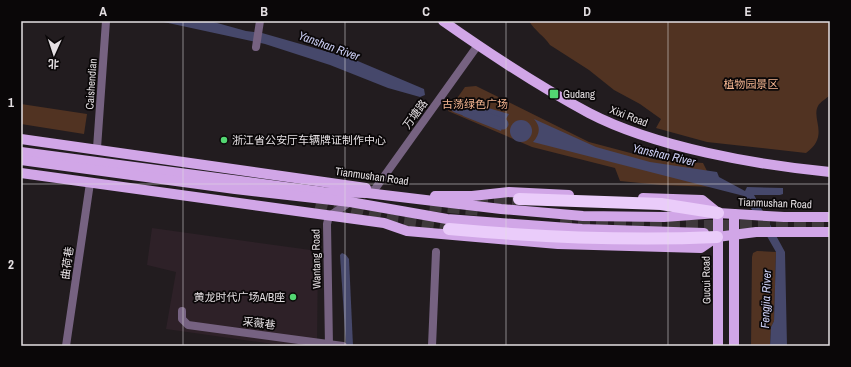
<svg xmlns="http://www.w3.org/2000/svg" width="851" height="367" font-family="'Archivo Narrow','Noto Sans SC',sans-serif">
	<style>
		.built { fill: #2e2128 }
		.green { fill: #513322 }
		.water { fill: #46486b }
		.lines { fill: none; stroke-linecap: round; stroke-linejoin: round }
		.river { stroke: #46486b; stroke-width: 11 }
		.highway-tunnel { stroke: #3f393c; stroke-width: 12; stroke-dasharray: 12 6; stroke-linecap: butt }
		.minor { stroke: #766281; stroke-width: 8 }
		.major { stroke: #d1a6e7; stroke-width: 10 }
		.highway { stroke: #eaccfa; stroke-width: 12 }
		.grid { fill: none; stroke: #e4dfe2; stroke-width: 1; stroke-opacity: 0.55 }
		.poi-dot { fill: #53d672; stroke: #0a0708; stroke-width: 1.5 }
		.labels { text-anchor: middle; stroke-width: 3.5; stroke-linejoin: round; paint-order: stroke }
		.street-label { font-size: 11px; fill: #e4dfe2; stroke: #0a0708 }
		.park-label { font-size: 11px; fill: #f4b591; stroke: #0a0708 }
		.poi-label { font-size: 11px; fill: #e4dfe2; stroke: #0a0708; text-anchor: start }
		.water-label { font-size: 12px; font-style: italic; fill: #cccff5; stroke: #0a0708 }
		.neatline { fill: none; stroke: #e4dfe2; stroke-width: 1.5 }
		.grid-label { font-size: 13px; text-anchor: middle; font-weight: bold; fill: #e4dfe2 }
	</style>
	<rect width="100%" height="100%" fill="#221c1f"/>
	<polygon class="built" points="152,228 318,251 317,346 287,346 166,329 176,272 147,265"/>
	<g class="green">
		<path d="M529,21H830V95C826,99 820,102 818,106C811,119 830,136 806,153L707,142L656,128L661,119L640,104L614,90L589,70L550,45C544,36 535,31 529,21Z"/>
		<polygon points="476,86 589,142 657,160 703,163 715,187 661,185 620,181 615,168 532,147 448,111 465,87"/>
		<polygon points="21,104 87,114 84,134 21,124"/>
		<polygon points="757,251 776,252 774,321 771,327 770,346 751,346 752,257 753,253"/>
	</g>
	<g class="water">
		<polygon points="159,21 210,21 246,31 262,33 353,59 424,89 425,95 420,97 388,88 330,65 265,44"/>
		<polygon points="471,103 509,114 504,122 501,131 463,116 460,108"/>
		<path d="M534,119L596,147L650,162L717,172L719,177L745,191L747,187L783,188V194L780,195H754L785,252L787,346H770L771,327L774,321L776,252L744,196L533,142C540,134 541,127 534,119Z"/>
		<circle cx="521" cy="131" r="11"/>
		<polygon points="342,253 346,255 349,259 353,346 346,346 340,255"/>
	</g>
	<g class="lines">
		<polyline class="river" points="456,107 503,124"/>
		<g class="highway-tunnel">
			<polyline points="476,199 519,199"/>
			<polyline points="316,203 396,221 449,229"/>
			<polyline points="430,205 479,210"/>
			<polyline points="560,223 644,226 830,226"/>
		</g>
		<g class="minor">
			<polyline points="256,47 260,21"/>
			<polyline points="97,148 106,21"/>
			<polyline points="365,194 375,189 478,45"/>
			<polyline points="182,311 182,319 188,325 343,346"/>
			<polyline points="66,346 90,183"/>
			<polyline points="329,346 327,224 329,216 352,201"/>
			<polyline points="432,346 436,252"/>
		</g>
		<g class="major">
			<path d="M443,21C490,54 538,86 589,113C654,147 757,165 830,172"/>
			<polyline points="21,139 366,188"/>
			<polyline points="21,152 323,192 367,193 501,209 583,216 664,217 718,213 784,217 830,217"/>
			<polyline points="21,160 235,189 350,202 447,219 582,229 704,233"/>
			<polyline points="21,173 384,223 407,231 558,244 701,248 717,237 756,232 830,232"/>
			<polyline points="435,196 472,196 509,192 569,195"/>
			<polyline points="643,198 702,200 718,213"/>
			<polyline points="718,213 718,346"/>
			<polyline points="734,346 734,214"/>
		</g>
		<g class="highway">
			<polyline points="519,199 661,204 718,213"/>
			<path d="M449,229C538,237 627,241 717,237"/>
		</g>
	</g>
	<path class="grid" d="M183,21V346M345,21V346M506,21V346M668,21V346M21,184H830"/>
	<g class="poi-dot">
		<rect x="549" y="89" width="10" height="10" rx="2"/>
		<circle cx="224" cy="140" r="4"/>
		<circle cx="293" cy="297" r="4"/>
	</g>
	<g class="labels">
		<g class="street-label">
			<text transform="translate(91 84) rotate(-86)" y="4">Caishendian</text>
			<text transform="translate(415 114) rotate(-54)" y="4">万塘路</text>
			<text transform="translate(629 116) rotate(21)" y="4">Xixi Road</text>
			<text transform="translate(372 176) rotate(8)" y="4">Tianmushan Road</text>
			<text transform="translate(775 203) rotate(2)" y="4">Tianmushan Road</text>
			<text transform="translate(316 259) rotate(-91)" y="4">Wantang Road</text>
			<text transform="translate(67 263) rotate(-82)" y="4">曲荷巷</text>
			<text transform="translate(706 280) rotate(-91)" y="4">Gucui Road</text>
			<text transform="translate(259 323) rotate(7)" y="4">采薇巷</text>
		</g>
		<g class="park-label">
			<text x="751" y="88">植物园景区</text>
			<text x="475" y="108">古荡绿色广场</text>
		</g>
		<g class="poi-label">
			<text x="563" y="98">Gudang</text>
			<text x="232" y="144">浙江省公安厅车辆牌证制作中心</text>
			<text x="285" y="301" text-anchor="end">黄龙时代广场A/B座</text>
		</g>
		<g class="water-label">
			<text transform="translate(329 46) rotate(20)" y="4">Yanshan River</text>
			<text transform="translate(664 155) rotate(13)" y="4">Yanshan River</text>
			<text transform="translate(766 299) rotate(-88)" y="4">Fengjia River</text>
		</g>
	</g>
	<rect width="851" height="367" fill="none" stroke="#0a0708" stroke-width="44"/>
	<g transform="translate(54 54) rotate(183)" stroke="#0a0708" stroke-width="3" paint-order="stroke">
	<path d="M0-3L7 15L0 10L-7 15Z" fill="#e4dfe2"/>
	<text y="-6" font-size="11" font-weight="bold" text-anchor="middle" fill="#e4dfe2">北</text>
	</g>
	<rect x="22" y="22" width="807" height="323" class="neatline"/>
	<g class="grid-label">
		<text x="103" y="16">A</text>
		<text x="264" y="16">B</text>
		<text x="426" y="16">C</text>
		<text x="587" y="16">D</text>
		<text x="748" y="16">E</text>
		<text x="11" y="107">1</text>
		<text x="11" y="269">2</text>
	</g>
</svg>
